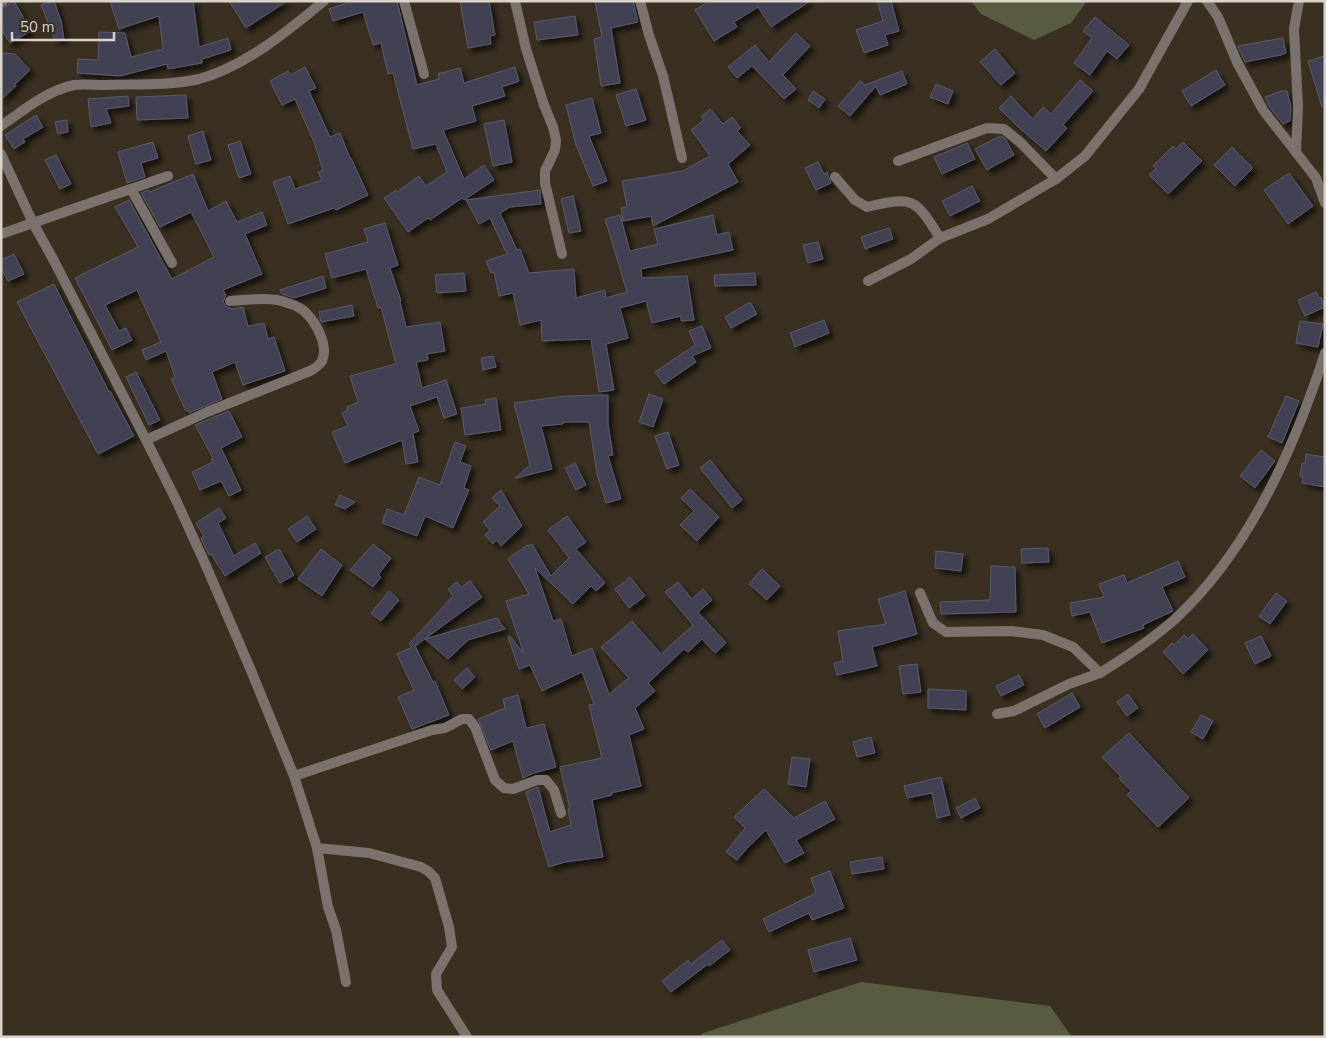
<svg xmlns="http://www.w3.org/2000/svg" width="1326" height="1038" font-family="'Nunito Sans',sans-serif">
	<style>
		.green { fill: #585b40 }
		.building { fill: #424152; stroke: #5b5a6c; filter: url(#shadow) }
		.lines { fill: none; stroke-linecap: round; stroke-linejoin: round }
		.street { stroke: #7b726e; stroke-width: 10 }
	</style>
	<defs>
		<filter id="shadow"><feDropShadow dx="4.5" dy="4.5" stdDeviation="2.5" flood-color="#0009"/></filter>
	</defs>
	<rect width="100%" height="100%" fill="#3a3021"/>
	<g class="green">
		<polygon points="971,1 1087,1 1071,23 1034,40 981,14"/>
		<polygon points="861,982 1050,1006 1072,1037 700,1037 703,1033"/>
	</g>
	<g class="building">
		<polygon points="14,1 31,31 10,43 1,29 1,9"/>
		<polygon points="54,1 61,21 64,39 55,40 41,5"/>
		<polygon points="110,1 193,1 199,47 228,38 231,50 202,59 202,63 168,69 167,64 120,76 77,73 78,59 98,60 99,32 125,33 131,57 163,49 159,16 119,29"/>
		<polygon points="229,1 287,1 246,28"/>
		<polygon points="353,1 397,1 417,85 439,79 438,74 460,68 464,83 515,67 519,81 502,87 505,96 472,106 476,121 443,130 464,179 484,165 494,180 464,200 462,198 430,220 428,218 408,232 384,198 396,190 397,192 419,176 426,186 447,172 436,144 413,149 393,73 388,74 381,43 373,45 363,12 333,21 329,9"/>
		<polygon points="460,1 489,1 495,35 490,36 491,44 468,48"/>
		<polygon points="595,1 633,1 638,22 611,28 620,83 601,86 594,39 602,37"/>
		<polygon points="709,1 810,1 771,27 758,7 734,22 737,27 714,41 695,10"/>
		<polygon points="877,1 891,1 899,31 885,35 888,45 864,53 856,30 883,21"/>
		<polygon points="575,16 578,35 537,40 534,22"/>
		<polygon points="1095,17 1129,45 1117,59 1107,51 1090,75 1074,63 1092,38 1083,31"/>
		<polygon points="796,33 810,46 783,75 796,89 784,99 752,66 737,78 728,67 755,45 769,62"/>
		<polygon points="1283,38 1286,53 1281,55 1245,62 1238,46"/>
		<polygon points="995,49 1015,73 1001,85 980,62"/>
		<polygon points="1,53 15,54 30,70 15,84 16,86 1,100"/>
		<polygon points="1325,56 1325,107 1322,107 1308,61"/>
		<polygon points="305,67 316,88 309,91 330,137 340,133 350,158 351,158 368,195 336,210 334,208 288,224 273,182 290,176 295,189 322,180 318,172 323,170 314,142 295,99 282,105 270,81 288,71 291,75"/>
		<polygon points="1216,70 1225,85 1191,106 1182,91"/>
		<polygon points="902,71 907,84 880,95 876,86 850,116 838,106 860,81 865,85"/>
		<polygon points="1080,80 1093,91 1063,125 1067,128 1046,151 1017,126 999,108 1011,96 1033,119 1043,107 1051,114"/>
		<polygon points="936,84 953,91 948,104 930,97"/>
		<polygon points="636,89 646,120 626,126 616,95"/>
		<polygon points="813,91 825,99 819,108 808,100"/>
		<polygon points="1282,91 1287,91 1291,107 1290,121 1283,124 1269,106 1265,97"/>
		<polygon points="186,95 188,118 137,120 136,97"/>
		<polygon points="128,96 129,106 106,109 111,123 91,127 88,99"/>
		<polygon points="592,98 601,133 589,136 607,181 593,186 576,145 566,105"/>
		<polygon points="710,109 723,124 732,117 741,128 737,131 750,145 728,164 738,182 653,226 651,216 623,221 621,208 627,207 622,181 683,171 710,156 691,130 704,120 701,117"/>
		<polygon points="36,115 43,127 23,139 25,142 14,149 5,135"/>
		<polygon points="67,120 68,132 58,134 55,122"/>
		<polygon points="504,120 512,162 493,166 484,124"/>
		<polygon points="203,131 211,160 196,164 188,136"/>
		<polygon points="1000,136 1005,138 1014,155 987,170 975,149"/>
		<polygon points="240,141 251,174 239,178 228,145"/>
		<polygon points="153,142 158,158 141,163 145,177 127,183 118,152"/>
		<polygon points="1183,142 1202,161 1168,194 1149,175 1156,169 1153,166 1173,146 1176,149"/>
		<polygon points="967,143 975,159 942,174 934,157"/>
		<polygon points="1232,147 1253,168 1235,186 1214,165"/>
		<polygon points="56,155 71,184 60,189 45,160"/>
		<polygon points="818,162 824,174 827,172 831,183 816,190 805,168"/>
		<polygon points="1289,173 1313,206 1288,224 1264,190"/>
		<polygon points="193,174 208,211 226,201 237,222 262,212 267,225 245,234 262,274 223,290 226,295 223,302 227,307 233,309 243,307 248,326 264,323 268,339 274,337 285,371 243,385 235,362 212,372 222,399 189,413 188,410 186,411 171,379 175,377 166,351 146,360 142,350 161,342 137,290 105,305 119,331 126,328 132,340 112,350 75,278 138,247 115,207 129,200 172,279 214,257 191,212 160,227 141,193 149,190 150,192"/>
		<polygon points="972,186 980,201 950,216 942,201"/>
		<polygon points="540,190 541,204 510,207 500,213 517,250 520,249 529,273 574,269 576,298 605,290 606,298 627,292 605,219 620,215 630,251 658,244 654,229 713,215 717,235 729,232 733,250 641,269 642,278 687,276 694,320 681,321 681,316 652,323 646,301 620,308 628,338 606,344 614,390 599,392 591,339 542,341 541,320 520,325 513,293 499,296 494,272 491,273 486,261 507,254 490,218 479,224 466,200"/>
		<polygon points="573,196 581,231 569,233 561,199"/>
		<polygon points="385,223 398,265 390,268 401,301 400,302 406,327 440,322 445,351 427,354 428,360 416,362 422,388 446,380 457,414 444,418 437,397 410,406 419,431 413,433 418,462 406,464 402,440 345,463 332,432 348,426 342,413 348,410 347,407 358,402 350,376 396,364 381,307 378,308 366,269 332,278 325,254 368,242 364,229"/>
		<polygon points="889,228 893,239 865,249 861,237"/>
		<polygon points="818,242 823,259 808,263 803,245"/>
		<polygon points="14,254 24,274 8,281 1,268 1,260"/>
		<polygon points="464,273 466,291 437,293 435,275"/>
		<polygon points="755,273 756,285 715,286 714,275"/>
		<polygon points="323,276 326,288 294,298 282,294 280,290"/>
		<polygon points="54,284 109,392 110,391 134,436 98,454 17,302"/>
		<polygon points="1316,292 1319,298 1321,297 1325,307 1305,316 1298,300"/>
		<polygon points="750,302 757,314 731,328 725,317"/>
		<polygon points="352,305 354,316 321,322 319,312"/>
		<polygon points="824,320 829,333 795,347 790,333"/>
		<polygon points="1300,321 1323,324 1318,347 1296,343"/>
		<polygon points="702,326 711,348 692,356 696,362 664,384 655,372 695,345 689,331"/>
		<polygon points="493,356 496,367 483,370 481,358"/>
		<polygon points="136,372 160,420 149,425 126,377"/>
		<polygon points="649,394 663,399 653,427 639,422"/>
		<polygon points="608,395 608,424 613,455 608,456 621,499 606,503 597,474 589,422 563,422 563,424 541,426 552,469 515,478 530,465 514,403 565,396"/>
		<polygon points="1286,396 1299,401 1282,443 1268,437"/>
		<polygon points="496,398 501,430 465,435 461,408 486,404 485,400"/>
		<polygon points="229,411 242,437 221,448 241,490 229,496 221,481 200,490 192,472 213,462 211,459 213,458 195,425"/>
		<polygon points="668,432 679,465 667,469 655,436"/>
		<polygon points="455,442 466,446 460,462 471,466 464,488 469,490 453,528 425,516 417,536 382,523 387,509 404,515 419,477 440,485"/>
		<polygon points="1261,450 1275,461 1255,488 1240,476"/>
		<polygon points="1306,454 1325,457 1325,487 1302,483 1303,477 1300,476 1302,463 1305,464"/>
		<polygon points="710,460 742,500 732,508 700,468"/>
		<polygon points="575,463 586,485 576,490 565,468"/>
		<polygon points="690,489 719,517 697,541 680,525 694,511 681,498"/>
		<polygon points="501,490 522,526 501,546 497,540 493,544 485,535 490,530 483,522 500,506 492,498"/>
		<polygon points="340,495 355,502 345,509 335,505"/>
		<polygon points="219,508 226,518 218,523 234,556 255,543 261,553 225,576 211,554 209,555 201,538 204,536 196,523"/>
		<polygon points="307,516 316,529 297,542 288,529"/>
		<polygon points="567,516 586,542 576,549 605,583 596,591 591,586 573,604 535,568 553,621 561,619 572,656 592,648 609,694 629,678 601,647 612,638 632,621 661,654 693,625 665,592 678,582 692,599 703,589 712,600 698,612 726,643 715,653 702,639 688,652 684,649 648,683 655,691 635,708 644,729 629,735 641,786 611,793 612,795 592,800 603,857 565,862 549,867 526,792 538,787 550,832 571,825 568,809 570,809 560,767 602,758 589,705 594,704 582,672 542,691 530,665 519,669 508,637 510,636 524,654 506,601 529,594 508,559 527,545 528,546 532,544 551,576 569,558 548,530"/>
		<polygon points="373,544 391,558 378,575 381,577 373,587 350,570"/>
		<polygon points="1048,548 1049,562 1022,563 1021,549"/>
		<polygon points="279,549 294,575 280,583 265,557"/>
		<polygon points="321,549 342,565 322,596 298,579"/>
		<polygon points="936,551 963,554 961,571 935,568"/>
		<polygon points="1178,561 1185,577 1162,587 1173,611 1143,625 1144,628 1102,643 1090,612 1072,616 1070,603 1104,597 1099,584 1124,575 1127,583"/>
		<polygon points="991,566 1015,567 1016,612 941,614 940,602 990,600"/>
		<polygon points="762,569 780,586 767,600 749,584"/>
		<polygon points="630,577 645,596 629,608 615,589"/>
		<polygon points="470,581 482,597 415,646 433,682 435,681 449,715 412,729 398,697 414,690 397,654 412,647 409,644 453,596 448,589 457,582 461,587"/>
		<polygon points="389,591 399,600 381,621 371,613"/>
		<polygon points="905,591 917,634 872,647 877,666 837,675 834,663 843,661 838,631 886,624 878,599"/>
		<polygon points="1276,593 1287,601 1270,624 1259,616"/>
		<polygon points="497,618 505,629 468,640 448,659 425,639"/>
		<polygon points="1193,634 1208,650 1183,674 1163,652 1172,643 1174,645 1184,635 1188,639"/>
		<polygon points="1261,636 1271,656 1255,664 1245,643"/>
		<polygon points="917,664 921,692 903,694 899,666"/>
		<polygon points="467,668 475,677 462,689 454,680"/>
		<polygon points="1019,675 1024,685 1001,696 996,686"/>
		<polygon points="928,689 966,691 966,710 928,708"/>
		<polygon points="1072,693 1080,707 1045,728 1037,714"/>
		<polygon points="1128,694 1138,708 1127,716 1117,702"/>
		<polygon points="518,695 526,728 544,724 556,767 534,773 523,778 513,741 491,750 478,719 505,708 503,699"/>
		<polygon points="1201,715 1213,721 1203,739 1191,732"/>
		<polygon points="1129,733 1189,798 1158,827 1127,795 1131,791 1119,778 1121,777 1102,757"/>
		<polygon points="871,737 875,753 857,757 853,742"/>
		<polygon points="792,757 810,759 806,787 788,784"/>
		<polygon points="941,777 950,815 937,818 932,793 907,798 904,786"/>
		<polygon points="764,789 794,818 825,801 835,819 796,840 804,853 785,863 766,830 747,848 737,860 726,852 745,828 734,817"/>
		<polygon points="975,798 980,808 961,818 956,808"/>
		<polygon points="882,857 884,869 852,874 850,862"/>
		<polygon points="830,871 844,908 812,920 809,913 769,932 763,919 816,893 811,878"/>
		<polygon points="850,938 857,960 814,972 808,950"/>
		<polygon points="722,940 730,950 709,966 708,964 671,992 662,981 688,960 691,964"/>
	</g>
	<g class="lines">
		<g class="street">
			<polyline points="404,1 424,74"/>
			<polyline points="515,1 526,49 544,105 553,127 556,140 555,150 545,171 545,183 562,254"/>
			<polyline points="640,1 649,35 663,76 682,158"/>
			<polyline points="1207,1 1218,17 1237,62 1263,110 1316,178 1325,203"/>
			<polyline points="1,2 3,1"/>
			<path d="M1,126C24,110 46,91 74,85C83,84 94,85 104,85C135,84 168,86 199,79C244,67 288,31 324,1"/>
			<polyline points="1296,152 1298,107 1294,29 1299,1"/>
			<polyline points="1,154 33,223 53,259 146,440 176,500 203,559 250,668 294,776 317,848 369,853 421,867 428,871 435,878 449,927 452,947 436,974 437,990 467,1037"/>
			<polyline points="898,161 987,128 1004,129 1020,142 1056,179"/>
			<path d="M835,177L855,200L867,207C914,196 915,198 940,238"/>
			<polyline points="131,189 172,263"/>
			<polyline points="1,234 168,176"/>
			<polyline points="868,281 911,259 940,238 988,219 1056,179 1085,156 1139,89 1188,1"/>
			<path d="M146,440L207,412L310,371C315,368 319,366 322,361C329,346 316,322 305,312C301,308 294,305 288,303C269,296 250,300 230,301"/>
			<polyline points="920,593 933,623 946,632 1011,631 1043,635 1073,647 1100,673 1069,684 1014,711 997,714"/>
			<path d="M1100,673C1126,657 1151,640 1174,620C1249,551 1294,449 1325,353"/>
			<polyline points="294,776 432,730 445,728 462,719 469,719 475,727 495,780 504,788 513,789 537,780 546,780 554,790 561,813"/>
			<polyline points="317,848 328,907 336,930 346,982"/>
		</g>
	</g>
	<rect width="1326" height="1038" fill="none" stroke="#d9d3c9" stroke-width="5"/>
	<path d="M12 32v8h102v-8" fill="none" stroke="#d9d3c9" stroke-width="2.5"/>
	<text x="20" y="32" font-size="15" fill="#d9d3c9" stroke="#3a3021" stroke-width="4" paint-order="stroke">50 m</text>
</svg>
